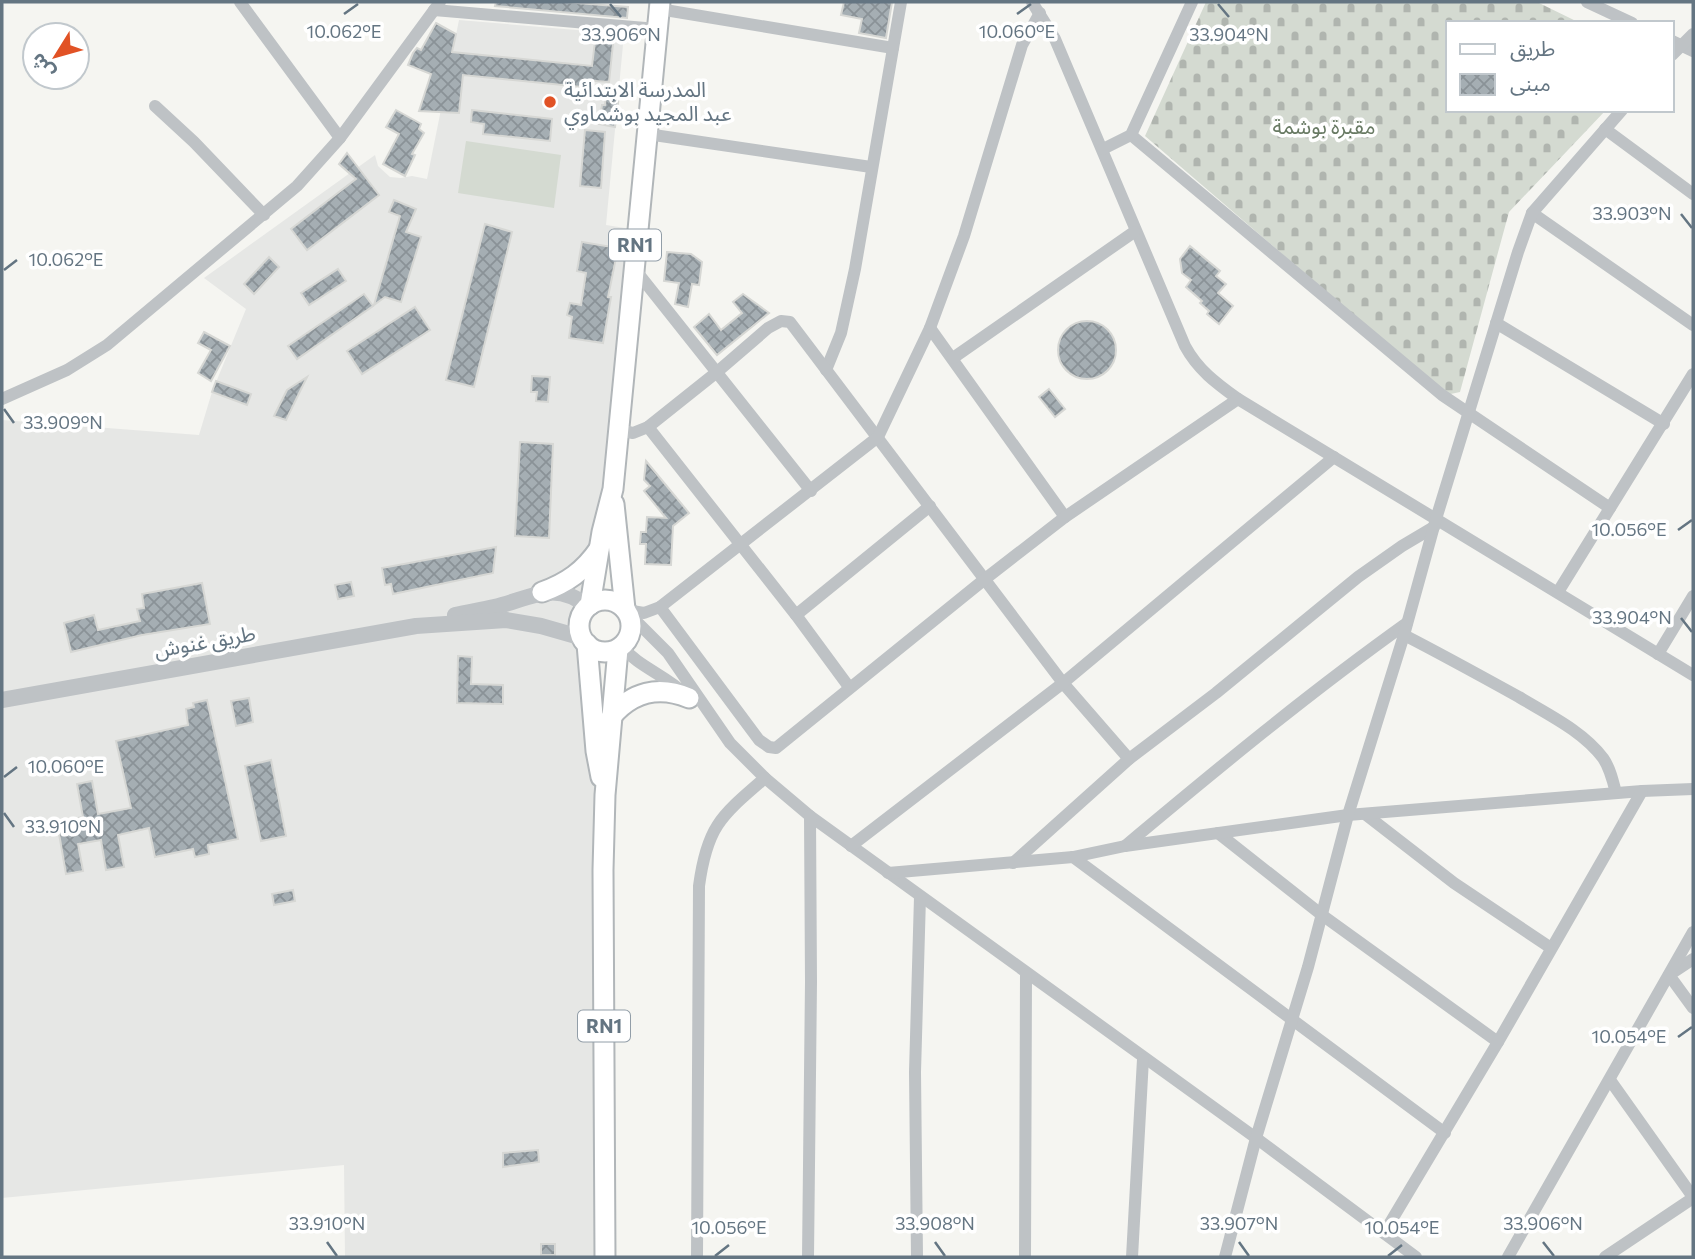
<svg xmlns="http://www.w3.org/2000/svg" width="1695" height="1259" font-family="Commissioner,'Noto Sans Arabic',sans-serif">
	<style>
		.built { fill: #e6e7e5 }
		.grass { fill: #d4dad1 }
		.cemetery { fill: url(#cemetery-stones) }
		.building { fill: url(#building-cross-hatch); stroke: #d6d7d4; stroke-width: 2 }
		.lines { fill: none; stroke-linecap: round; stroke-linejoin: round }
		.primary-casing { stroke: #b1b6b9; stroke-width: 23 }
		.minor { stroke: #bec2c5; stroke-width: 12 }
		.tertiary { stroke: #bec2c5; stroke-width: 16 }
		.primary { stroke: #fff; stroke-width: 19 }
		.ticks { fill: none; stroke: #647582; stroke-width: 2.5 }
		.poi-dot { fill: #e15225; stroke: #fff; stroke-width: 2.5 }
		.labels { text-anchor: middle; stroke-width: 7; stroke-linejoin: round; paint-order: stroke }
		.shield { fill: #fff; stroke: #929ea8; stroke-width: 2 }
		.shield-label { font-size: 19px; font-weight: bold; fill: #647582 }
		.poi-label { font-size: 21px; fill: #647582; stroke: #fff; text-anchor: start }
		.park-label { font-size: 21px; fill: #687a63; stroke: #fff }
		.street-label { font-size: 21px; fill: #647582; stroke: #fff }
		.ticks-label { font-size: 18px; text-anchor: middle; fill: #647582; stroke: #fff; stroke-width: 7; stroke-linejoin: round; paint-order: stroke }
	</style>
	<defs>
		<pattern id="cemetery-stones" width="16" height="16" patternUnits="userSpaceOnUse" patternTransform="scale(1.75)"><rect width="16" height="16" fill="#d4dad1"/><path d="M2 7V4a2 2 0 0 1 4 0v3zM10 15v-3a2 2 0 0 1 4 0v3z" fill="#b0b5af"/></pattern>
		<pattern id="building-cross-hatch" width="8" height="8" patternUnits="userSpaceOnUse" patternTransform="scale(1.75)"><rect width="8" height="8" fill="#a5aeb3"/><path d="M0 0l8 8M0 8l8-8" fill="none" stroke="#8a9297"/></pattern>
	</defs>
	<rect width="100%" height="100%" fill="#f5f5f1"/>
	<polygon class="built" points="459,20 624,34 606,225 631,229 611,433 593,566 575,610 572,638 586,676 594,776 598,893 596,1257 345,1257 344,1165 2,1198 2,420 199,435 212,392 246,309 204,278 375,155 378,166 390,177 401,178 412,176 427,179"/>
	<polygon class="grass" points="466,141 561,155 554,208 458,193"/>
	<polygon class="cemetery" points="1206,2 1537,2 1580,23 1448,23 1448,110 1606,110 1509,212 1460,392 1446,395 1145,136"/>
	<g class="building">
		<polygon points="496,2 564,2 628,7 627,18 495,6"/>
		<polygon points="844,2 892,2 886,38 859,33 862,19 841,15"/>
		<polygon points="436,23 456,34 452,52 592,66 596,33 614,34 609,82 583,80 582,87 463,75 459,113 419,111 431,74 408,65 413,53 417,48 421,50"/>
		<polygon points="606,94 619,95 615,127 599,124 602,105 605,105"/>
		<polygon points="396,110 421,124 419,129 424,133 412,154 415,155 405,176 383,164 399,134 386,127"/>
		<polygon points="472,110 552,119 550,141 483,134 484,124 471,122"/>
		<polygon points="585,130 605,132 601,188 580,186"/>
		<polygon points="347,153 379,195 307,250 291,229 356,179 339,164"/>
		<polygon points="394,200 416,209 406,232 421,237 401,302 385,297 374,305 400,216 389,212"/>
		<polygon points="485,224 512,232 474,387 446,380"/>
		<polygon points="582,242 618,248 608,297 611,297 603,343 569,338 572,317 567,315 570,303 581,305 586,273 577,271"/>
		<polygon points="1190,246 1220,271 1216,276 1226,284 1218,293 1233,306 1219,324 1207,314 1209,311 1200,303 1202,301 1186,287 1191,280 1182,273 1180,259"/>
		<polygon points="667,252 691,254 702,262 699,285 692,284 688,307 675,304 679,283 664,281"/>
		<polygon points="269,257 279,267 254,294 244,284"/>
		<polygon points="338,269 346,281 309,305 301,293"/>
		<polygon points="364,294 373,306 297,359 288,346"/>
		<polygon points="743,294 769,313 717,355 694,327 709,314 721,330 742,313 733,302"/>
		<polygon points="415,307 430,330 362,374 347,351"/>
		<circle cx="1087" cy="350" r="29"/>
		<polygon points="204,332 230,346 211,381 198,373 211,350 198,343"/>
		<polygon points="532,376 550,377 548,402 536,401 537,392 531,392"/>
		<polygon points="307,377 286,420 274,416 287,390"/>
		<polygon points="216,381 251,394 247,405 212,392"/>
		<polygon points="1049,389 1065,409 1055,417 1039,397"/>
		<polygon points="520,442 553,444 549,538 515,536"/>
		<polygon points="646,461 689,513 673,526 671,565 645,564 646,544 640,544 641,532 646,532 647,517 666,518 644,491 650,486 644,480"/>
		<polygon points="496,547 493,573 393,594 391,584 385,585 382,568"/>
		<polygon points="351,582 354,596 338,599 335,585"/>
		<polygon points="202,583 210,624 142,635 71,652 64,623 94,615 98,630 140,621 137,609 144,608 142,594"/>
		<polygon points="458,656 472,657 471,684 503,685 503,704 457,703"/>
		<polygon points="249,698 253,722 236,726 231,701"/>
		<polygon points="207,700 238,839 208,845 209,854 195,857 193,849 155,857 149,828 118,835 124,867 106,870 101,840 78,844 83,871 66,874 57,822 83,817 77,784 92,781 98,814 131,808 116,741 188,725 186,709 194,707 193,703"/>
		<polygon points="271,760 286,836 261,841 245,766"/>
		<polygon points="293,890 295,901 274,905 272,894"/>
		<polygon points="538,1150 539,1162 503,1167 503,1153"/>
		<rect x="541" y="1244" width="14" height="11"/>
	</g>
	<g class="lines">
		<defs>
			<g id="primary">
				<polyline points="614,504 625,609"/>
				<path d="M542,592C567,583 584,571 599,549"/>
				<circle cx="605" cy="626" r="26"/>
				<polyline points="590,605 602,532 613,489 660,2"/>
				<polyline points="587,644 596,751 601,777"/>
				<path d="M611,717C632,692 658,685 689,698"/>
				<polyline points="605,1257 603,870 605,795 618,649"/>
			</g>
		</defs>
		<use href="#primary" class="primary-casing"/>
		<g class="minor">
			<polyline points="240,2 340,138"/>
			<path d="M1032,2L1055,39L1185,346C1198,370 1216,383 1238,399L1693,675"/>
			<polyline points="1587,2 1632,23"/>
			<polyline points="659,9 893,48"/>
			<polyline points="434,10 657,29"/>
			<polyline points="1672,41 1693,51"/>
			<polyline points="1672,55 1693,34"/>
			<polyline points="155,106 194,142 264,215"/>
			<polyline points="1605,129 1693,194"/>
			<polyline points="647,134 871,167"/>
			<polyline points="1131,135 1442,395 1610,508"/>
			<polyline points="1103,149 1131,135 1192,2"/>
			<polyline points="1532,213 1693,325"/>
			<polyline points="633,267 811,491"/>
			<polyline points="1496,323 1664,424"/>
			<polyline points="930,328 1065,517"/>
			<polyline points="953,358 1134,232"/>
			<polyline points="826,370 841,333 855,269 901,2"/>
			<polyline points="2,399 67,370 107,345 297,186 340,138 440,2"/>
			<polyline points="648,427 796,615 849,687"/>
			<polyline points="618,430 633,433 648,427 717,372 768,328 781,321 790,322 1063,683 1129,759"/>
			<polyline points="1558,592 1693,374"/>
			<polyline points="660,607 759,740 769,747 776,748 985,579 1065,517 1238,399"/>
			<polyline points="626,610 644,613 660,607 878,437 930,328 964,236 1022,45 1040,13"/>
			<polyline points="627,612 668,653 730,743 765,778 810,816 1256,1138 1416,1257"/>
			<polyline points="796,615 930,506"/>
			<path d="M1404,635C1443,655 1481,676 1519,697C1547,714 1583,731 1603,758C1610,768 1613,781 1616,793"/>
			<path d="M621,646C639,667 665,675 685,694"/>
			<polyline points="1658,654 1693,596"/>
			<polyline points="1365,814 1454,883 1551,948"/>
			<polyline points="1218,833 1322,915 1498,1042"/>
			<polyline points="851,846 1063,683 1334,457"/>
			<path d="M1125,846C1217,769 1309,693 1407,623"/>
			<polyline points="1073,857 1445,1133"/>
			<polyline points="1013,863 1129,759 1216,693 1358,577 1402,546 1434,527"/>
			<polyline points="888,873 1073,857 1125,846 1348,815 1642,791 1693,789"/>
			<polyline points="1693,959 1669,975 1693,1008"/>
			<polyline points="1610,1080 1693,1197"/>
			<polyline points="1384,1233 1498,1042 1642,791"/>
			<path d="M697,1257L699,886C707,826 721,816 765,778"/>
			<polyline points="808,1257 811,982 810,816"/>
			<polyline points="917,1257 915,1072 920,897"/>
			<polyline points="1025,1257 1026,974"/>
			<polyline points="1132,1257 1143,1059"/>
			<polyline points="1225,1257 1256,1138 1308,967 1348,815 1404,635 1436,519 1518,252 1532,213 1622,110"/>
			<polyline points="1508,1257 1693,932"/>
			<polyline points="1605,1257 1693,1198"/>
		</g>
		<g class="tertiary">
			<path d="M455,615C468,612 481,610 494,607C529,599 555,579 588,607"/>
			<polyline points="2,700 416,626 506,620 541,626 583,638"/>
		</g>
		<use href="#primary" class="primary"/>
	</g>
	<path class="ticks" d="M610,4L621,17M1218,4L1229,17M344,14L358,4M1017,14L1031,4M1681,214L1692,228M4,270L17,260M4,409L14,423M1678,530L1692,520M1681,618L1692,632M4,777L17,767M4,813L14,827M1678,1037L1692,1027M327,1242L337,1256M935,1242L945,1256M1239,1242L1249,1256M1543,1242L1554,1256M715,1256L729,1245M1388,1256L1402,1245"/>
	<circle class="poi-dot" cx="550" cy="102" r="7"/>
	<g class="labels">
		<g class="shield">
			<rect x="609" y="229.5" width="52" height="31" rx="5"/>
			<rect x="578" y="1010.5" width="52" height="31" rx="5"/>
		</g>
		<g class="shield-label">
			<text x="635" y="252">RN1</text>
			<text x="604" y="1033">RN1</text>
		</g>
		<g class="poi-label">
			<text x="564" y="97">المدرسة الابتدائية<tspan x="564" dy="24">عبد المجيد بوشماوي</tspan></text>
		</g>
		<g class="park-label">
			<text x="1324" y="134">مقبرة بوشمة</text>
		</g>
		<g class="street-label">
			<text transform="translate(205 642) rotate(-10)" y="7">طريق غنوش</text>
		</g>
	</g>
	<g class="ticks-label">
		<text x="344" y="38">10.062°E</text>
		<text x="1017" y="38">10.060°E</text>
		<text x="621" y="41">33.906°N</text>
		<text x="1229" y="41">33.904°N</text>
		<text x="1632" y="220">33.903°N</text>
		<text x="66" y="266">10.062°E</text>
		<text x="63" y="429">33.909°N</text>
		<text x="1629" y="536">10.056°E</text>
		<text x="1632" y="624">33.904°N</text>
		<text x="66" y="773">10.060°E</text>
		<text x="63" y="833">33.910°N</text>
		<text x="1629" y="1043">10.054°E</text>
		<text x="327" y="1230">33.910°N</text>
		<text x="935" y="1230">33.908°N</text>
		<text x="1239" y="1230">33.907°N</text>
		<text x="1543" y="1230">33.906°N</text>
		<text x="729" y="1234">10.056°E</text>
		<text x="1402" y="1234">10.054°E</text>
	</g>
	<rect width="1695" height="1259" fill="none" stroke="#647582" stroke-width="7"/>
	<rect x="1446" y="21" width="228" height="91" fill="#ffffff" stroke="#c1c8cd" stroke-width="2"/>
	<rect x="1460" y="44" width="35" height="10" fill="#ffffff" stroke="#c1c8cd" stroke-width="2"/>
	<text x="1510" y="56" font-size="21" fill="#647582">طريق</text>
	<rect x="1460" y="74" width="35" height="21" fill="url(#building-cross-hatch)" stroke="#c1c8cd" stroke-width="2"/>
	<text x="1510" y="91" font-size="21" fill="#647582">مبنى</text>
	<g transform="translate(56 56) rotate(233)"><circle r="33" fill="#ffffff" stroke="#c1c8cd" stroke-width="2"/>
	<path d="M0-5L12 26L0 18L-12 26Z" fill="#e15225"/>
	<text y="-10" font-size="19" font-weight="bold" text-anchor="middle" fill="#647582">ش</text>
	</g>
</svg>
